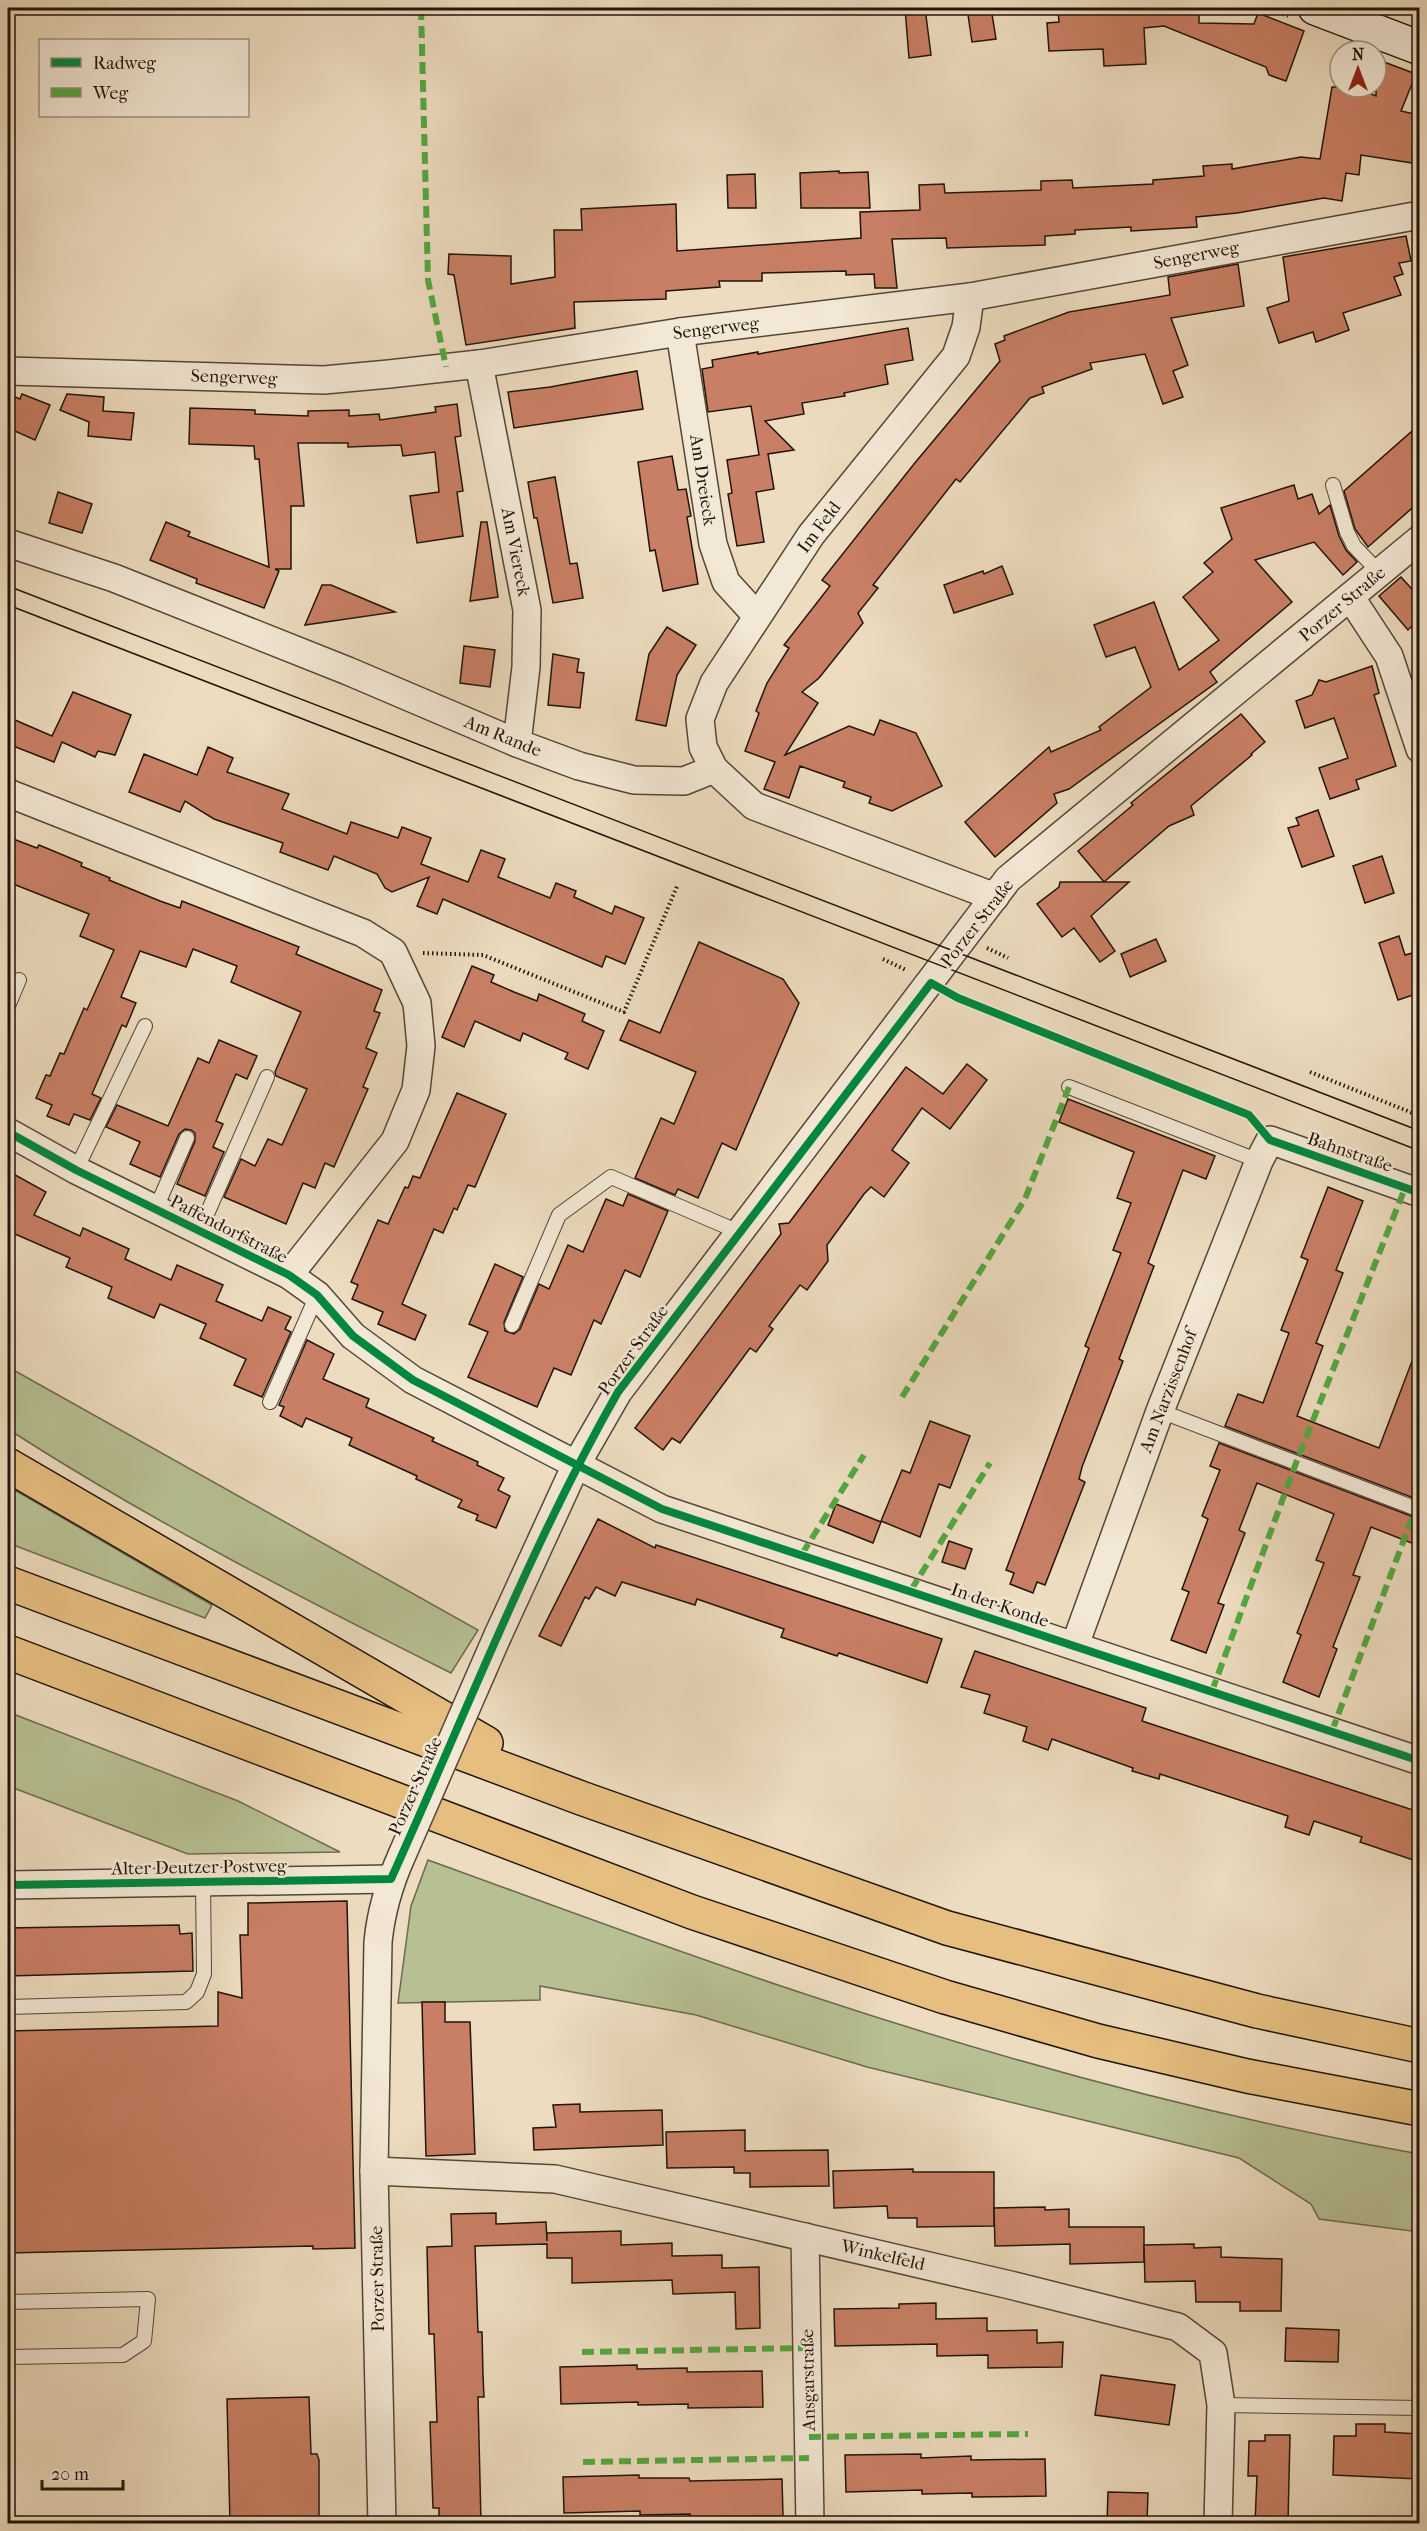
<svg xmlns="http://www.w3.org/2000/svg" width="1427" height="2531" font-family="'IM FELL French Canon',serif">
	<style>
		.green { fill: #b7c093; stroke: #6c6a4e; stroke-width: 1.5 }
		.building { fill: #c97f65; stroke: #21140a; stroke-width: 1.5 }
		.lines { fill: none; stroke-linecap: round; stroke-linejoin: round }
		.lane-casing { stroke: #544637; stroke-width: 16 }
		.street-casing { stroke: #544637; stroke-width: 30 }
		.secondary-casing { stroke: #21140a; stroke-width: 36 }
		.highway-casing { stroke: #21140a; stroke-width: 36 }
		.path { stroke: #21140a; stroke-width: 4; stroke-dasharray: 1.5 3; stroke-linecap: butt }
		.lane { stroke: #f3e8d5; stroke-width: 14 }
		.street { stroke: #f3e8d5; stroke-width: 27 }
		.secondary { stroke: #f3e8d5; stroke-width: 33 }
		.highway { stroke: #e6be80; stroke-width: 33 }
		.tram { stroke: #21140a; stroke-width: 1.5 }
		.street-bridge-casing { stroke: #544637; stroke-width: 30; stroke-linecap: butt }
		.street-bridge { stroke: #f3e8d5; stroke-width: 27 }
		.quiet { stroke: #52a841; stroke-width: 6; stroke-dasharray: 12 6; stroke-linecap: butt }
		.cycleway-casing { stroke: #f3e8d5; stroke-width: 11 }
		.cycleway { stroke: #00873e; stroke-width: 8 }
		.labels { text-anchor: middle; stroke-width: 5; stroke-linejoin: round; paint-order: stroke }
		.street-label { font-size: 18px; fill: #21140a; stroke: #f3e8d5 }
	</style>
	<rect width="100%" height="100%" fill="#eddcbf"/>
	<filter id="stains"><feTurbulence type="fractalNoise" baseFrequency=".00333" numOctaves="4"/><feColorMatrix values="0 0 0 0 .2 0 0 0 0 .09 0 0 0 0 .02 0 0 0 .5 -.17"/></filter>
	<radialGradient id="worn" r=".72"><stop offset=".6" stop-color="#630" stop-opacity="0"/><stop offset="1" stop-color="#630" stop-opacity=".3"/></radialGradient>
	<g class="green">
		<path d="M8,1367L478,1630L451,1673C301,1598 149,1520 8,1429Z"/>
		<polygon points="8,1486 212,1605 205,1618 8,1543"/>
		<polygon points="8,1712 238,1801 340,1852 188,1854 8,1786"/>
		<path d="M428,1860C555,1906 682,1954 811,1996C1010,2062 1213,2117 1419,2154V2232L1319,2219L1311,2204L1239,2158L867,2067L696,2015L540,1986V2000L398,2003L411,1906Z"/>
	</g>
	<g class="building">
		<polygon points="905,8 925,8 931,55 909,58"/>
		<polygon points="967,8 991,8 996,39 972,42"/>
		<polygon points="1058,8 1199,8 1199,23 1254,24 1258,13 1304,31 1286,81 1269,75 1266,67 1164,26 1144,28 1146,64 1104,66 1103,49 1049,51 1047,23 1059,22"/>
		<polygon points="1376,59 1416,74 1401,111 1419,115 1419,164 1361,155 1359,175 1346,173 1342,201 1324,198 1237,213 1196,217 1197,227 1131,231 1131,227 1075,230 1075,234 1045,236 1045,245 947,248 946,238 892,239 897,288 875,288 874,274 846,275 846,271 762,273 762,281 719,281 720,287 666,291 666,299 574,302 575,328 466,345 454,275 448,274 449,254 511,256 511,284 555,277 554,230 582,230 581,209 676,204 677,251 861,238 860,212 920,210 919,185 944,184 945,193 1041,190 1041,181 1072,180 1073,188 1153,184 1153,180 1204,176 1203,166 1232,164 1232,169 1301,157 1320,159 1332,87 1354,87 1376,96"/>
		<polygon points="839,171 839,173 868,172 870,208 801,208 800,173"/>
		<polygon points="755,174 756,208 728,208 727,175"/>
		<polygon points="1406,236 1411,261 1399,263 1403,274 1394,277 1401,295 1343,313 1349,330 1316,342 1313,332 1279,343 1267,308 1289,301 1283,257"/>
		<polygon points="1238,264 1244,306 1171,318 1188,365 1173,371 1183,397 1163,404 1145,354 1090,363 1092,369 1042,387 1044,393 1030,398 960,482 956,479 873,585 878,588 858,613 863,623 819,678 802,692 818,703 785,755 849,726 874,735 880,720 916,733 942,786 892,811 869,803 871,797 843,787 845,782 800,766 789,798 764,789 775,762 745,751 759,713 756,711 767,683 789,648 784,645 830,586 822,580 914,464 1000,361 995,344 1005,340 1004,336 1069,312 1170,295 1168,277"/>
		<polygon points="908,328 913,360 885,365 888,384 844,393 845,396 802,403 804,414 765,421 794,450 768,454 774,489 756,492 764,542 737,546 728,494 732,493 727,460 759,455 751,406 708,412 702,369 713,367 712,360 758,352 758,354"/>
		<polygon points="637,371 643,409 514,428 508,392 550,387"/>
		<polygon points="8,394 20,399 22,394 50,405 35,440 8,428"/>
		<polygon points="67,394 104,397 103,411 134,413 131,440 88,436 89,422 60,410"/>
		<polygon points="457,404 461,436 455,437 463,491 457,492 463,536 417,543 410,496 439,492 435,452 403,456 401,445 348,447 348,443 298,443 304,506 291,506 291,569 275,569 279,571 264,608 196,583 197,579 150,560 166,522 190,532 188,536 269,567 259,459 255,459 254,446 189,444 190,408 255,410 255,414 308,416 308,411 349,410 349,416 379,414 380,420 436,412 435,407"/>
		<polygon points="1419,425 1419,502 1368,547 1355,529 1344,491"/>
		<polygon points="672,456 678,490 686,489 691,516 687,517 698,584 663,591 655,550 650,551 638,462"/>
		<polygon points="555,477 570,564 577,563 583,598 553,603 537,518 534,518 528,482"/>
		<polygon points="1294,485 1298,499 1312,494 1319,514 1330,505 1339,536 1346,550 1357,562 1343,575 1314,542 1255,560 1292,602 1210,672 1217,682 1069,789 1054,794 1057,803 995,857 965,822 1049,747 1051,752 1101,730 1099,727 1151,687 1135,647 1106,657 1094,625 1154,602 1179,670 1219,640 1183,597 1213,572 1204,563 1232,539 1221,508"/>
		<polygon points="58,492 92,504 82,533 49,523"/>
		<polygon points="481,522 487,522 498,597 470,601"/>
		<polygon points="1002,566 1013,594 954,613 944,585 983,571 984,574"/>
		<polygon points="1401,577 1419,597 1419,619 1408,630 1379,596"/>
		<polygon points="322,585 331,585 395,612 305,625"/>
		<polygon points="667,627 696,645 677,675 666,726 636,720 649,654"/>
		<polygon points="464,646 495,650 490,687 460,683"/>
		<polygon points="553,654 579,659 577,672 584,673 580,708 548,705"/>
		<polygon points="1372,666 1379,693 1374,695 1396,766 1356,780 1359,789 1330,799 1319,768 1348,758 1334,718 1305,728 1296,701 1312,695 1319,680 1326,682"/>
		<polygon points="73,692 131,715 115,755 98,751 95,757 62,742 54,762 8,744 8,717 52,736"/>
		<polygon points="1241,714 1265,742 1251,754 1252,755 1191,806 1194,815 1169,826 1104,882 1078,851 1133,805 1131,803 1143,793"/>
		<polygon points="208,747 233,758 227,772 289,794 282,809 347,834 351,822 398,838 402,827 431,838 421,864 468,882 481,850 505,859 498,877 550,898 556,883 576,891 574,897 612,914 615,906 644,918 625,964 606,956 602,967 443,899 437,914 417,906 429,877 392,892 385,888 377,874 334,856 328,870 280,852 283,843 214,819 185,801 180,812 129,792 144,754 197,775"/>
		<polygon points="1318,810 1334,856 1302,867 1288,828 1299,825 1296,818"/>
		<polygon points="8,837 37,848 39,845 82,863 81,866 110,878 109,880 160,901 180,908 182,901 299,947 296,954 382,990 374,1011 380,1013 366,1048 377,1053 363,1087 368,1089 334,1167 325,1163 315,1188 303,1183 286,1224 224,1197 241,1159 255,1166 268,1139 282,1145 307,1089 276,1076 275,1072 301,1012 231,982 237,966 193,949 186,967 140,951 121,997 136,1003 126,1027 122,1025 92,1094 101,1098 90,1120 74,1114 69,1125 47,1116 52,1105 36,1098 46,1075 50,1076 60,1053 64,1054 84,1008 87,1010 114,950 80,936 89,914 8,882"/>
		<polygon points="1382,856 1394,893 1365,903 1353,866"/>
		<polygon points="1060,882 1129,882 1091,916 1115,951 1100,962 1074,928 1062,937 1037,904 1059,887"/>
		<polygon points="1399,936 1405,955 1416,952 1419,963 1419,993 1398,1000 1379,943"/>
		<polygon points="1156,939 1166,961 1130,977 1121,954"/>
		<polygon points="699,942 783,979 799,1003 736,1150 722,1143 698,1198 678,1189 675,1195 635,1178 661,1118 674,1124 696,1072 620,1040 629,1020 660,1033"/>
		<polygon points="472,966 494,975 491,982 514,992 537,1001 539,994 585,1014 582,1021 604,1031 588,1069 565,1059 568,1053 545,1043 523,1033 520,1041 475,1021 464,1047 442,1037"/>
		<polygon points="219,1040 257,1056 247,1079 236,1074 216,1121 223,1124 213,1147 224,1152 205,1196 177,1184 195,1141 195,1133 191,1130 185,1129 179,1134 160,1177 130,1164 140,1142 106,1127 117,1105 168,1126 198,1058 209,1063"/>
		<polygon points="967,1064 987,1080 950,1129 922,1108 892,1150 909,1163 884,1197 871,1187 864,1194 827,1245 828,1261 807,1290 800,1285 769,1326 773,1329 756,1352 750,1348 680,1443 672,1438 663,1450 635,1428 781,1234 779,1224 789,1223 906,1067 943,1094"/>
		<polygon points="457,1093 506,1114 475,1187 468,1185 457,1210 454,1208 443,1233 434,1229 402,1304 426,1315 415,1340 378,1324 383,1312 352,1299 358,1285 351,1282 378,1220 388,1224 405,1187 408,1188 413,1176 420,1178"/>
		<polygon points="1068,1099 1215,1156 1206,1179 1183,1170 1148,1263 1154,1266 1119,1359 1123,1361 1082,1467 1079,1479 1085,1482 1045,1585 1037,1582 1033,1593 1010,1584 1014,1573 1006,1570 1089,1348 1085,1346 1121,1253 1113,1250 1131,1203 1117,1198 1134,1152 1059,1122"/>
		<polygon points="8,1171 46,1192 34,1215 80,1236 83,1228 129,1249 125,1259 171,1280 177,1265 223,1285 216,1301 262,1321 268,1307 291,1317 285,1329 291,1332 262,1397 234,1385 246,1359 200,1338 206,1324 160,1304 154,1318 108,1298 112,1287 66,1267 70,1258 8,1231"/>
		<polygon points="1328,1187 1363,1201 1336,1270 1343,1273 1316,1343 1323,1346 1297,1416 1379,1448 1417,1348 1419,1349 1419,1500 1225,1426 1238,1394 1263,1403 1289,1333 1281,1330 1308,1260 1301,1257"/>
		<polygon points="628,1194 668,1211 640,1277 625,1270 601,1324 594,1320 571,1375 554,1368 537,1407 468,1377 488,1332 469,1324 495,1264 523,1277 504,1322 505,1331 514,1334 520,1329 539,1284 549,1289 568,1245 583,1252 606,1199 623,1206"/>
		<polygon points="307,1340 334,1354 323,1379 369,1399 366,1407 434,1438 432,1441 478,1462 477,1465 504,1478 498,1490 510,1496 496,1528 476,1520 478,1515 458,1507 462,1500 416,1479 417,1476 349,1445 352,1438 306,1418 302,1427 280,1416 284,1407 279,1405"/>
		<polygon points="930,1421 970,1436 950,1488 939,1484 920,1537 881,1521 902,1470 910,1473"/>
		<polygon points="1219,1443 1419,1519 1419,1546 1371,1527 1353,1575 1360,1577 1333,1647 1337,1649 1319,1697 1283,1682 1301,1635 1297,1633 1324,1563 1316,1560 1334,1514 1257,1483 1239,1530 1245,1533 1218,1603 1224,1605 1206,1653 1171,1640 1189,1592 1182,1589 1208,1519 1202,1516 1220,1470 1210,1466"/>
		<polygon points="836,1504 881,1522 873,1543 828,1525"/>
		<polygon points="598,1519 655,1548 656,1545 942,1639 927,1683 839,1653 837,1656 781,1637 784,1629 697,1599 695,1605 622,1582 615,1596 596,1587 589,1599 585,1597 561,1646 539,1636"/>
		<polygon points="949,1541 972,1549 965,1569 942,1562"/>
		<polygon points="975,1651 1146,1708 1142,1721 1419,1812 1419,1862 1360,1842 1362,1837 1314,1821 1309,1835 1285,1827 1288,1816 1160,1774 1159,1779 1132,1771 1133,1768 1052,1739 1048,1750 1023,1741 1027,1727 984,1713 990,1695 961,1687"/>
		<polygon points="347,1901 355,2248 313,2249 313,2246 8,2253 8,2031 218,2026 218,1992 242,1998 240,1935 248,1935 248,1903"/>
		<polygon points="179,1925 180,1934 192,1933 193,1971 8,1976 8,1928"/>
		<polygon points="422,2002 445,2002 445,2022 470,2022 475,2154 426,2156"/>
		<polygon points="580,2104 580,2112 662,2110 663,2145 534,2150 533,2128 556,2127 553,2105"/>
		<polygon points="745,2130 745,2151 828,2150 829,2186 750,2187 750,2173 734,2173 734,2167 667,2168 666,2132"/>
		<polygon points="913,2169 913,2172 994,2172 994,2226 917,2227 917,2218 888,2218 887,2206 834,2208 833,2171"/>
		<polygon points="1045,2207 1045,2210 1069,2209 1069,2227 1144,2227 1144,2262 1070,2264 1070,2244 995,2246 994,2208"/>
		<polygon points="496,2213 496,2224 546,2222 547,2241 547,2233 621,2231 621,2245 672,2243 672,2256 722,2255 722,2268 759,2267 760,2328 736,2329 735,2292 673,2294 672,2280 572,2283 572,2258 547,2258 547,2244 475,2246 478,2332 482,2332 483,2375 484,2397 478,2397 481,2523 439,2523 439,2508 433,2508 430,2422 437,2422 434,2334 429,2334 427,2247 452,2246 451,2214"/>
		<polygon points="1194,2244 1194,2248 1221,2247 1221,2257 1282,2259 1281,2311 1240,2311 1240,2302 1196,2302 1195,2281 1145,2282 1144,2245"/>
		<polygon points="936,2303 936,2319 987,2318 987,2331 1037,2330 1037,2343 1063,2342 1062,2367 988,2368 988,2355 937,2356 937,2344 835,2346 834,2309 899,2308 899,2304"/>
		<polygon points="1286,2328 1339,2330 1338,2362 1285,2361"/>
		<polygon points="637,2365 637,2369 687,2368 687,2372 762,2371 763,2407 688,2408 688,2404 638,2405 638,2402 561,2404 560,2367"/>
		<polygon points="1101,2375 1175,2385 1169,2425 1095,2415"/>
		<polygon points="309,2397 311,2454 317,2454 319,2460 319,2523 230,2523 227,2399"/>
		<polygon points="1356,2424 1385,2424 1385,2432 1419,2434 1419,2479 1333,2475 1334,2436 1356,2436"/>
		<polygon points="1265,2435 1290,2435 1288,2523 1255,2523 1257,2476 1248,2476 1249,2441 1265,2441"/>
		<polygon points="921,2454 921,2458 971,2456 971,2460 1045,2459 1046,2496 972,2497 972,2493 922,2494 922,2490 846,2492 845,2455"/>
		<polygon points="639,2475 639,2478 689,2478 690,2481 782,2479 783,2516 690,2517 690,2514 640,2515 640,2511 564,2513 563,2477"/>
		<polygon points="1108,2492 1148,2493 1147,2523 1107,2523"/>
	</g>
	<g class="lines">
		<defs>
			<g id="lane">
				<polyline points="1333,485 1347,532 1354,546 1380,573"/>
				<polyline points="8,1006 19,980"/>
				<polyline points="1069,1087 1259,1161"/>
				<polyline points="76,1170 145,1026"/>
				<polyline points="156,1208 187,1138"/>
				<polyline points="200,1230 267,1077"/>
				<polyline points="512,1325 559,1215 611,1177 739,1232"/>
				<polyline points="270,1402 317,1295"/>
				<polyline points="1160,1411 1420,1510"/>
				<polyline points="8,2007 186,2002 197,1992 204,1974 203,1882"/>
				<polyline points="8,2302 148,2299 144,2341 123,2355 8,2357"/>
				<polyline points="1221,2405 1420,2408"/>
			</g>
			<g id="street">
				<polyline points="680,332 713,544 726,582 757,616"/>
				<polyline points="479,364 527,610 526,667 517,743"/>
				<polyline points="8,371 324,380 389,374 479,364 680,332 970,297 1420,215"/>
				<polyline points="8,543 114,578 348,671 517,743 579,766 634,780 684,781 714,769 754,806 995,897"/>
				<polyline points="1351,598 1389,656 1420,749"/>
				<polyline points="714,769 703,747 700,719 714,683 811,535 956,356 966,327 970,297"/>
				<polyline points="8,793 363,933 393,952 417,1003 421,1046 416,1090 395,1141 289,1275"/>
				<polyline points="8,1132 76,1170 289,1275 317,1295 353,1336 413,1380 662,1509 1420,1761"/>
				<polyline points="498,1635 576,1465 618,1392 1008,879 1420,539"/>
				<polyline points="1075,1645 1160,1411 1259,1161 1270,1140 1420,1193"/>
				<polyline points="8,1885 391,1879"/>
				<polyline points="374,2171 555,2179 1010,2285 1178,2327 1213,2353 1221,2405 1218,2524"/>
				<polyline points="805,2237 810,2524"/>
				<path d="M382,2524L374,2171L378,1942C381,1911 389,1884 402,1855"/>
			</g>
			<polyline id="secondary" points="1315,8 1420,48"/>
			<g id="highway">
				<polyline points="8,1465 486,1743"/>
				<polyline points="8,1583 581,1798 947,1928 1257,2011 1420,2046"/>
				<polyline points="8,1652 692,1912 945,1997 1098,2041 1247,2076 1420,2109"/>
			</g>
		</defs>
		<use href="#lane" class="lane-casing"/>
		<use href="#street" class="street-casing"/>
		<use href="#secondary" class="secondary-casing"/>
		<use href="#highway" class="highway-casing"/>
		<g class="path">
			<polyline points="1266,8 1288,16"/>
			<polyline points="987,948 1008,958"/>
			<polyline points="423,953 483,955 624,1012 678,884"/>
			<polyline points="883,959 906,970"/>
			<polyline points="1310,1072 1420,1116"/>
		</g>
		<use href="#lane" class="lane"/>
		<use href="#street" class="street"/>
		<use href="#secondary" class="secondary"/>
		<use href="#highway" class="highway"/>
		<g class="tram">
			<polyline points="8,586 1420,1131"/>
			<polyline points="8,605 1420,1151"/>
		</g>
		<defs>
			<polyline id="street-bridge" points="402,1855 498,1635"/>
		</defs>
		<use href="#street-bridge" class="street-bridge-casing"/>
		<use href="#street-bridge" class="street-bridge"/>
		<g class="quiet">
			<polyline points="421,8 428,280 446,367"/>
			<polyline points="902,1397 1025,1199 1069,1087"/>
			<polyline points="802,1554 864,1455"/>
			<polyline points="911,1590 990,1463"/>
			<polyline points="1212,1691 1296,1463 1405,1188"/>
			<polyline points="1332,1731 1420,1497"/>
			<polyline points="582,2352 807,2348"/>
			<polyline points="809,2437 1028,2434"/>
			<polyline points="583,2462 809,2458"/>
		</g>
		<defs>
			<g id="cycleway">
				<polyline points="8,1132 76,1170 289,1275 317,1295 353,1336 413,1380 662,1509 1420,1761"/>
				<path d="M8,1885L391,1879C465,1716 529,1548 618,1392L931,983L958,998L1249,1115L1270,1140L1420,1193"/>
			</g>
		</defs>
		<use href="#cycleway" class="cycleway-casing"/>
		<use href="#cycleway" class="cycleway"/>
	</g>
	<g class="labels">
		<g class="street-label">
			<text transform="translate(1196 255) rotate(-11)" y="6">Sengerweg</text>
			<text transform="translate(716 328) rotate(-7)" y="6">Sengerweg</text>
			<text transform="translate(234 377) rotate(2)" y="6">Sengerweg</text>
			<text transform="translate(703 480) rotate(81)" y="6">Am Dreieck</text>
			<text transform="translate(819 527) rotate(-53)" y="6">Im Feld</text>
			<text transform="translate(516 552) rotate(79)" y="6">Am Viereck</text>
			<text transform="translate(1342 604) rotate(-40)" y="6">Porzer Straße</text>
			<text transform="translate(503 736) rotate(22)" y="6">Am Rande</text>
			<text transform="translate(977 923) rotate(-52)" y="6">Porzer Straße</text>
			<text transform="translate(1350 1152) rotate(19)" y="6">Bahnstraße</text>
			<text transform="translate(229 1229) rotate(27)" y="6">Paffendorfstraße</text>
			<text transform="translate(633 1350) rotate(-54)" y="6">Porzer Straße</text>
			<text transform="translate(1168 1391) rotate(-69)" y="6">Am Narzissenhof</text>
			<text transform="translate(1000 1605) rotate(19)" y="6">In der Konde</text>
			<text transform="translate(415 1786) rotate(-66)" y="6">Porzer Straße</text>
			<text transform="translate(199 1867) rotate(-1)" y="6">Alter Deutzer Postweg</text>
			<text transform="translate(883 2255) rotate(13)" y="6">Winkelfeld</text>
			<text transform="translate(377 2279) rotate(-91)" y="6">Porzer Straße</text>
			<text transform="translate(808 2380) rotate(-91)" y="6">Ansgarstraße</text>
		</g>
	</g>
	<rect width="1427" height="2531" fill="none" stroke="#eddcbf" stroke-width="30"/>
	<rect x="9" y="9" width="1409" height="2513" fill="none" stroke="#21140a" stroke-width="3"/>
	<rect x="15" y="15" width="1397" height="2501" fill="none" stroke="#21140a" stroke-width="1.5"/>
	<rect x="39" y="39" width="210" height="78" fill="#f3e8d5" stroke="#9f9384" stroke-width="1.5"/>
	<rect x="51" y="58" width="30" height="9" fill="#00873e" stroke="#9f9384" stroke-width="1.5"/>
	<text x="93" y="69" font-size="18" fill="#21140a">Radweg</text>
	<rect x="51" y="88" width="30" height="9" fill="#52a841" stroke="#9f9384" stroke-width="1.5"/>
	<text x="93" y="99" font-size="18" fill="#21140a">Weg</text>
	<g transform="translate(1358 69)"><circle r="28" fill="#f3e8d5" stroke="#9f9384" stroke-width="1.5"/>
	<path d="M0-4.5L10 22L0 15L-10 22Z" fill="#8f2418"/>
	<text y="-9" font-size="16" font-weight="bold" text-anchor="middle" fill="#21140a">N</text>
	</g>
	<path d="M42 2480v9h81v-9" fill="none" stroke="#21140a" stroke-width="3"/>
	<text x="51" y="2480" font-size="18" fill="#21140a" stroke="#f3e8d5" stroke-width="4.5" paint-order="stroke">20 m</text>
	<rect width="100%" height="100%" filter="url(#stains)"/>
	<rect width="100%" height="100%" fill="url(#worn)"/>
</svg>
